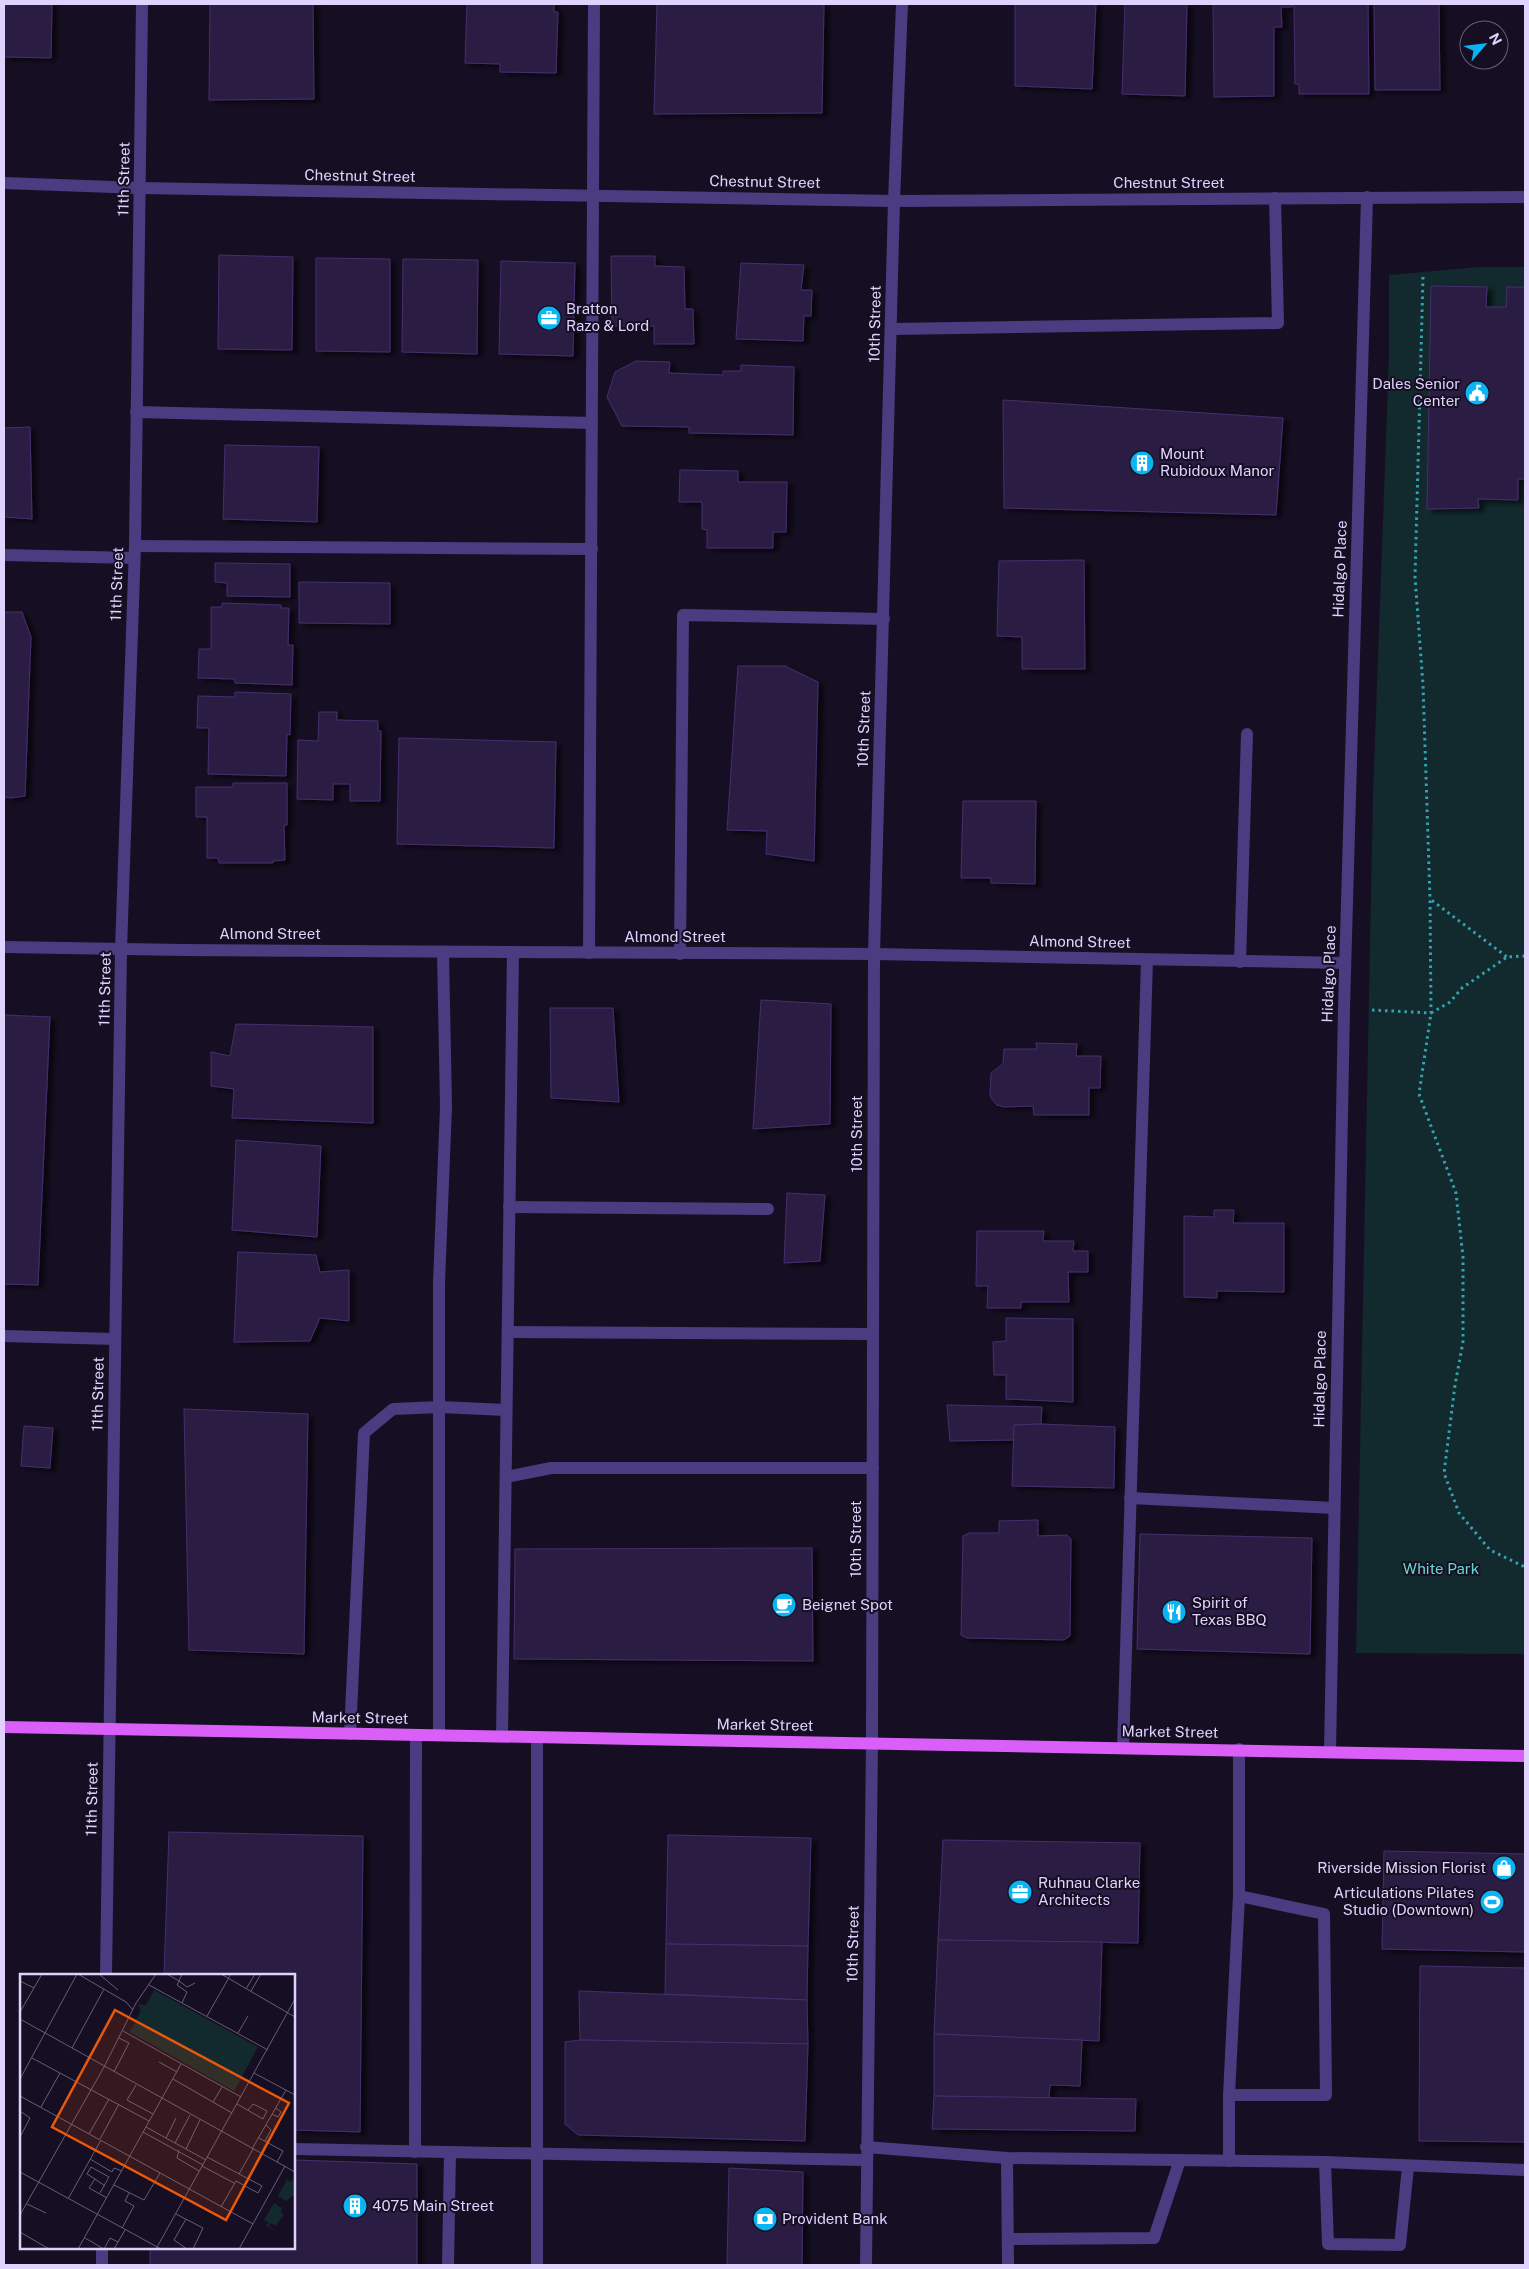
<svg xmlns="http://www.w3.org/2000/svg" width="1529" height="2269" font-family="'Public Sans',sans-serif">
	<style>
		.green { fill: #12292d }
		.building { fill: #2a1c43; stroke: #462f6e; filter: url(#shadow) }
		.lines { fill: none; stroke-linecap: round; stroke-linejoin: round }
		.path { stroke: #34a3b0; stroke-width: 3; stroke-dasharray: 2.5 4; stroke-linecap: butt }
		.service { stroke: #4a3c80; stroke-width: 12 }
		.minor { stroke: #4a3c80; stroke-width: 12 }
		.tertiary { stroke: #4a3c80; stroke-width: 12 }
		.primary { stroke: #d95ff8; stroke-width: 12 }
		.labels { text-anchor: middle; stroke-width: 4; stroke-linejoin: round; paint-order: stroke }
		.street-label { font-size: 15px; fill: #dfd3fd; stroke: #160f23 }
		.poi-label { font-size: 15px; fill: #dfd3fd; stroke: #160f23; text-anchor: start }
		.park-label { font-size: 15px; fill: #62dad0; stroke: #160f23 }
		.inset-road { fill: none; stroke: #665d7a; stroke-width: 1 }
		.view { fill: #e8590c; fill-opacity: 0.15; stroke: #e8590c; stroke-width: 2.5 }
		.inset-edge { fill: none; stroke: #dfd3fd; stroke-width: 2.5 }
	</style>
	<defs>
		<filter id="shadow"><feDropShadow dx="5.5" dy="3" stdDeviation="2.5" flood-color="#0009"/></filter>
	</defs>
	<rect width="100%" height="100%" fill="#160f23"/>
	<polygon class="green" points="1480,267 1525,267 1525,1654 1356,1653 1373,795 1389,356 1389,275"/>
	<g class="building">
		<polygon points="4,4 52,4 51,58 4,57"/>
		<polygon points="210,4 313,4 314,99 209,100"/>
		<polygon points="467,4 554,4 554,12 558,12 556,73 500,72 500,64 465,63"/>
		<polygon points="657,4 824,4 822,113 654,114"/>
		<polygon points="1015,4 1096,4 1092,89 1015,86"/>
		<polygon points="1125,4 1187,4 1185,96 1122,94"/>
		<polygon points="1213,4 1292,4 1292,7 1281,7 1282,27 1274,27 1274,96 1214,97"/>
		<polygon points="1294,4 1368,4 1369,94 1299,94 1299,84 1295,84"/>
		<polygon points="1374,4 1439,4 1440,90 1375,90"/>
		<polygon points="219,255 293,257 292,350 218,349"/>
		<polygon points="611,256 655,256 655,266 684,267 685,309 693,309 694,344 654,344 654,326 612,326"/>
		<polygon points="316,258 390,259 390,352 316,351"/>
		<polygon points="403,259 478,260 477,354 402,352"/>
		<polygon points="501,261 575,263 573,356 499,354"/>
		<polygon points="741,263 804,265 801,290 812,290 811,316 804,316 803,341 736,339"/>
		<polygon points="1431,286 1487,287 1486,307 1506,307 1507,287 1525,287 1525,479 1518,479 1518,500 1478,499 1479,508 1427,509"/>
		<polygon points="636,361 670,362 669,373 723,375 723,371 741,371 741,365 794,367 793,435 689,433 689,427 622,426 607,397 615,372"/>
		<polygon points="1003,400 1283,418 1276,515 1004,508"/>
		<polygon points="30,427 32,519 4,517 4,428"/>
		<polygon points="225,445 319,447 317,522 223,519"/>
		<polygon points="680,470 738,471 738,482 787,482 786,532 773,532 773,548 707,548 707,530 702,529 702,502 679,502"/>
		<polygon points="1084,560 1085,669 1022,669 1022,637 997,636 999,561"/>
		<polygon points="215,563 290,564 290,597 227,596 227,583 215,582"/>
		<polygon points="299,582 390,583 390,624 299,623"/>
		<polygon points="222,603 281,605 281,608 289,608 288,645 293,645 292,685 235,683 234,679 198,678 199,649 211,649 211,607 222,607"/>
		<polygon points="4,612 22,612 31,637 25,796 11,798 4,797"/>
		<polygon points="738,666 785,666 818,682 814,861 766,854 767,831 727,830"/>
		<polygon points="235,692 291,694 290,735 287,734 286,776 208,774 209,728 197,728 198,696 235,697"/>
		<polygon points="319,712 337,712 337,720 378,721 378,731 381,731 380,801 350,801 350,784 333,784 333,800 297,799 298,740 318,741"/>
		<polygon points="399,738 556,742 554,848 397,844"/>
		<polygon points="233,783 287,783 287,825 284,825 285,860 273,861 273,863 219,863 218,858 207,858 207,817 196,817 196,787 233,787"/>
		<polygon points="963,801 1036,801 1035,884 991,883 991,878 961,878"/>
		<polygon points="761,1000 831,1004 830,1124 753,1129"/>
		<polygon points="550,1008 613,1008 619,1102 551,1098"/>
		<polygon points="4,1015 50,1017 38,1285 4,1284"/>
		<polygon points="236,1024 373,1027 373,1123 232,1118 234,1089 211,1086 211,1052 230,1056"/>
		<polygon points="1036,1043 1077,1044 1076,1056 1101,1056 1100,1088 1089,1088 1089,1115 1034,1115 1033,1106 1004,1107 997,1105 994,1102 990,1096 991,1073 1003,1064 1004,1049 1037,1049"/>
		<polygon points="236,1140 321,1146 317,1237 232,1230"/>
		<polygon points="787,1193 825,1195 820,1261 784,1263"/>
		<polygon points="1214,1210 1234,1210 1233,1223 1284,1223 1284,1292 1217,1291 1217,1298 1184,1297 1184,1216 1214,1217"/>
		<polygon points="977,1231 1044,1231 1043,1241 1074,1241 1073,1251 1088,1251 1088,1272 1068,1272 1069,1302 1021,1302 1021,1308 987,1308 988,1286 976,1286"/>
		<polygon points="238,1252 316,1255 320,1272 349,1270 349,1321 320,1318 310,1341 234,1342"/>
		<polygon points="1006,1318 1073,1319 1073,1402 1006,1399 1006,1375 994,1375 993,1342 1006,1341"/>
		<polygon points="947,1405 1042,1407 1041,1424 1014,1425 1015,1440 950,1441"/>
		<polygon points="184,1409 308,1414 304,1654 189,1650"/>
		<polygon points="1041,1424 1115,1427 1114,1488 1012,1486 1014,1425"/>
		<polygon points="24,1426 53,1428 50,1468 21,1466"/>
		<polygon points="1038,1520 1038,1536 1067,1535 1071,1539 1070,1636 1064,1640 967,1638 961,1635 963,1536 969,1533 999,1533 999,1521"/>
		<polygon points="1140,1534 1312,1538 1310,1654 1137,1649"/>
		<polygon points="812,1548 813,1661 514,1659 515,1549"/>
		<polygon points="169,1832 363,1836 360,2132 294,2130 294,1975 164,1975"/>
		<polygon points="668,1835 811,1838 808,1946 666,1944"/>
		<polygon points="943,1840 1140,1843 1138,1943 938,1940"/>
		<polygon points="1384,1851 1525,1854 1525,1952 1382,1949"/>
		<polygon points="938,1940 1102,1942 1099,2041 934,2034"/>
		<polygon points="666,1944 808,1946 807,2000 665,1994"/>
		<polygon points="1420,1966 1525,1968 1525,2142 1419,2141"/>
		<polygon points="579,1991 807,2000 808,2044 580,2040"/>
		<polygon points="934,2034 1082,2040 1080,2086 1050,2085 1049,2098 934,2096"/>
		<polygon points="580,2040 808,2044 805,2141 578,2135 565,2124 565,2042"/>
		<polygon points="934,2096 1136,2099 1135,2131 932,2129"/>
		<polygon points="294,2160 417,2164 417,2265 150,2265 150,2248 294,2248"/>
		<polygon points="729,2168 803,2172 802,2265 727,2265"/>
	</g>
	<g class="lines">
		<g class="path">
			<polyline points="1423,277 1415,577 1423,685 1430,899"/>
			<polyline points="1525,956 1507,957 1462,988 1450,1002 1431,1013 1419,1094 1456,1193 1463,1257 1463,1342 1455,1385 1444,1473 1459,1513 1490,1550 1525,1567"/>
			<polyline points="1372,1010 1431,1013 1430,899 1507,957"/>
		</g>
		<g class="service">
			<polyline points="892,329 1278,323 1275,198"/>
			<polyline points="136,412 592,423"/>
			<polyline points="135,546 592,549"/>
			<polyline points="4,555 134,558"/>
			<polyline points="589,953 594,4"/>
			<polyline points="680,954 683,615 884,619"/>
			<polyline points="1240,962 1247,734"/>
			<polyline points="509,1207 768,1209"/>
			<polyline points="508,1332 873,1334"/>
			<polyline points="4,1336 115,1339"/>
			<polyline points="506,1477 551,1468 873,1468"/>
			<polyline points="1130,1498 1334,1508"/>
			<polyline points="350,1734 364,1433 393,1409 440,1407 506,1410"/>
			<polyline points="439,1735 439,1283 446,1107 443,952"/>
			<polyline points="502,1736 513,952"/>
			<polyline points="537,1738 537,2265"/>
			<polyline points="1123,1748 1147,960"/>
			<polyline points="1239,1896 1324,1914 1326,2095 1229,2095 1239,1896 1239,1749"/>
			<polyline points="1229,2095 1229,2161"/>
			<polyline points="866,2147 1007,2158 1325,2162 1525,2170"/>
			<polyline points="294,2149 866,2160"/>
			<polyline points="415,2152 416,1736"/>
			<polyline points="1007,2158 1008,2265"/>
			<polyline points="1325,2162 1328,2244 1400,2245 1408,2167"/>
			<polyline points="1008,2239 1154,2238 1180,2160"/>
			<polyline points="448,2265 450,2152"/>
		</g>
		<g class="minor">
			<polyline points="4,183 140,188 894,201 1525,197"/>
			<polyline points="4,947 184,950 874,954 1345,963"/>
			<polyline points="872,1743 874,954 894,201 902,4"/>
			<polyline points="1330,1751 1344,1008 1367,197"/>
			<polyline points="106,1975 121,950 135,546 142,4"/>
			<polyline points="102,2265 102,2248"/>
		</g>
		<polyline class="tertiary" points="866,2265 872,1743"/>
		<polyline class="primary" points="4,1727 1525,1756"/>
	</g>
	<defs>
		<symbol id="office-disc" viewBox="-11 -11 22 22"><circle r="9.5" fill="#0ab4f2" stroke="#160f23"/><path d="M-6-3h4V-5.5h4V-3h4V5H-6ZM-1-4.5V-3h2v-1.5ZM-6 0V1H6V0Z" fill="#fff"/></symbol>
		<symbol id="civic-disc" viewBox="-11 -11 22 22"><circle r="9.5" fill="#0ab4f2" stroke="#160f23"/><path d="M-.6-6.5H3V-4.5H.6V-3L4-1V1h2V6H-6V1h2V-1L-.6-3ZM-1.2 2.5V6h2.4V2.5Z" fill="#fff"/></symbol>
		<symbol id="building-disc" viewBox="-11 -11 22 22"><circle r="9.5" fill="#0ab4f2" stroke="#160f23"/><path d="M-4-6H4V6H1V3H-1V6H-4ZM-2.5-4.3h1.7v1.8h-1.7ZM.8-4.3h1.7v1.8H.8ZM-2.5-1h1.7V.8h-1.7ZM.8-1h1.7V.8H.8Z" fill="#fff"/></symbol>
		<symbol id="cafe-disc" viewBox="-11 -11 22 22"><circle r="9.5" fill="#0ab4f2" stroke="#160f23"/><path d="M-5.5-4.5H6V0H3Q3 3.5 0 3.5H-2.5Q-5.5 3.5-5.5 0ZM3-3.2v2h1.7v-2ZM-6 4.5H4V6H-6Z" fill="#fff"/></symbol>
		<symbol id="restaurant-disc" viewBox="-11 -11 22 22"><circle r="9.5" fill="#0ab4f2" stroke="#160f23"/><path d="M-5-6h1v4h1v-4h1v4h1v-4h1v5L-1.5 .5V6h-2V.5L-5-1ZM5-6V6H3V1.5H1.5Q1.5-4 5-6Z" fill="#fff"/></symbol>
		<symbol id="shop-disc" viewBox="-11 -11 22 22"><circle r="9.5" fill="#0ab4f2" stroke="#160f23"/><path d="M-5-2.5h2.3a2.7 3.5 0 0 1 5.4 0H5L5.5 6h-11ZM-1.5-2.5h3a1.5 2.3 0 0 0-3 0Z" fill="#fff"/></symbol>
		<symbol id="stadium-disc" viewBox="-11 -11 22 22"><circle r="9.5" fill="#0ab4f2" stroke="#160f23"/><path d="M0-5a6.5 5 0 1 0 0 10a6.5 5 0 1 0 0-10ZM-3.5-1.8h7v3.6h-7Z" fill="#fff"/></symbol>
		<symbol id="bank-disc" viewBox="-11 -11 22 22"><circle r="9.5" fill="#0ab4f2" stroke="#160f23"/><path d="M-6-4H6V4H-6ZM0-2.3a2.3 2.3 0 1 0 0 4.6a2.3 2.3 0 1 0 0-4.6Z" fill="#fff"/></symbol>
	</defs>
	<g fill-rule="evenodd">
		<use href="#office-disc" x="535" y="304" width="28" height="28"/>
		<use href="#civic-disc" x="1463" y="379" width="28" height="28"/>
		<use href="#building-disc" x="1128" y="449" width="28" height="28"/>
		<use href="#cafe-disc" x="770" y="1591" width="28" height="28"/>
		<use href="#restaurant-disc" x="1160" y="1598" width="28" height="28"/>
		<use href="#shop-disc" x="1490" y="1854" width="28" height="28"/>
		<use href="#office-disc" x="1006" y="1878" width="28" height="28"/>
		<use href="#stadium-disc" x="1478" y="1888" width="28" height="28"/>
		<use href="#building-disc" x="341" y="2192" width="28" height="28"/>
		<use href="#bank-disc" x="751" y="2205" width="28" height="28"/>
	</g>
	<g class="labels">
		<g class="street-label">
			<text transform="translate(360 176) rotate(1)" y="5">Chestnut Street</text>
			<text transform="translate(124 179) rotate(-89)" y="5">11th Street</text>
			<text transform="translate(765 182) rotate(1)" y="5">Chestnut Street</text>
			<text x="1169" y="188">Chestnut Street</text>
			<text transform="translate(875 324) rotate(-89)" y="5">10th Street</text>
			<text transform="translate(1340 569) rotate(-88)" y="5">Hidalgo Place</text>
			<text transform="translate(117 584) rotate(-88)" y="5">11th Street</text>
			<text transform="translate(864 729) rotate(-88)" y="5">10th Street</text>
			<text x="270" y="939">Almond Street</text>
			<text x="675" y="942">Almond Street</text>
			<text transform="translate(1080 942) rotate(1)" y="5">Almond Street</text>
			<text transform="translate(1329 974) rotate(-88)" y="5">Hidalgo Place</text>
			<text transform="translate(105 989) rotate(-89)" y="5">11th Street</text>
			<text transform="translate(857 1134) rotate(-90)" y="5">10th Street</text>
			<text transform="translate(1320 1379) rotate(-89)" y="5">Hidalgo Place</text>
			<text transform="translate(98 1394) rotate(-89)" y="5">11th Street</text>
			<text transform="translate(856 1539) rotate(-90)" y="5">10th Street</text>
			<text transform="translate(360 1718) rotate(1)" y="5">Market Street</text>
			<text transform="translate(765 1725) rotate(1)" y="5">Market Street</text>
			<text transform="translate(1170 1732) rotate(1)" y="5">Market Street</text>
			<text transform="translate(92 1799) rotate(-89)" y="5">11th Street</text>
			<text transform="translate(853 1944) rotate(-89)" y="5">10th Street</text>
		</g>
		<g class="poi-label">
			<text x="566" y="314">Bratton<tspan x="566" dy="17">Razo &amp; Lord</tspan></text>
			<text x="1460" y="389" text-anchor="end">Dales Senior<tspan x="1460" dy="17">Center</tspan></text>
			<text x="1160" y="459">Mount<tspan x="1160" dy="17">Rubidoux Manor</tspan></text>
			<text x="1192" y="1608">Spirit of<tspan x="1192" dy="17">Texas BBQ</tspan></text>
			<text x="802" y="1610">Beignet Spot</text>
			<text x="1486" y="1873" text-anchor="end">Riverside Mission Florist</text>
			<text x="1038" y="1888">Ruhnau Clarke<tspan x="1038" dy="17">Architects</tspan></text>
			<text x="1474" y="1898" text-anchor="end">Articulations Pilates<tspan x="1474" dy="17">Studio (Downtown)</tspan></text>
			<text x="372" y="2211">4075 Main Street</text>
			<text x="782" y="2224">Provident Bank</text>
		</g>
		<g class="park-label">
			<text x="1441" y="1574">White Park</text>
		</g>
	</g>
	<g transform="translate(20 1974)">
		<rect width="275" height="275" fill="#160f23"/>
		<path d="M134,16L238,73L214,117L110,58L121,36L117,30L126,31ZM273,203L275,220L266,227L258,222L267,205L271,208ZM254,229L262,234L261,238L264,240L256,252L251,249L249,252L256,257L246,252L249,248L244,246Z" fill="#12292d"/>
		<path class="inset-road" d="M58,0L106,28L113,36M79,0L98,16M147,0L159,7L162,0M201,0L275,43M0,7L14,14M159,7L157,11L167,18L162,29M159,7L167,13L175,9M129,11L248,76M226,15L235,0M231,17L241,0M0,38L22,0M187,42L211,0M0,45L275,198M103,57L221,123M218,59L228,42M52,74L84,15M12,84L129,147M139,88L157,98M94,98L109,69L99,64M234,99L275,121M0,105L57,0M153,105L212,139M116,111L107,126L133,140M0,122L233,250M193,128L202,113M217,130L243,145L247,137L233,130L228,136M21,133L40,99M0,137L10,144L0,163M252,140L258,143L261,138L256,134M126,153L186,186M123,158L183,191M69,160L89,125M146,164L156,144M239,164L263,177L257,188M80,165L99,130M245,167L251,156L246,151M155,169L170,141M166,175L180,146M232,175L266,116M159,176L157,184L179,197M187,183L242,212L238,219L216,207M70,185L92,198L94,194L102,197M182,192L214,209M0,198L141,275M219,200L233,175M75,205L67,200L71,193L89,203L80,219M94,211L124,226L140,199M85,212L75,205L69,214L87,224M48,225L81,166M7,230L26,239M201,233L216,207M156,240L183,254L173,275M0,241L84,93L116,29L136,0M166,245L154,266L167,275M102,254L114,232L105,227L109,219M0,258L29,275M65,264L84,275M58,275L161,90M84,275L90,264L98,268M94,275L105,256M136,275L275,25M219,275L265,192"/>
		<path class="view" d="M95,36L269,129L206,246L32,153Z"/>
		<rect width="275" height="275" class="inset-edge"/>
	</g>
	<rect width="1529" height="2269" fill="none" stroke="#dfd3fd" stroke-width="10"/>
	<g transform="translate(1484 45) rotate(62)"><circle r="24" fill="#160f23" stroke="#665d7a"/>
	<path d="M0-4L9 19L0 12L-9 19Z" fill="#0ab4f2"/>
	<text y="-8" font-size="14" font-weight="bold" text-anchor="middle" fill="#dfd3fd">N</text>
	</g>
</svg>
